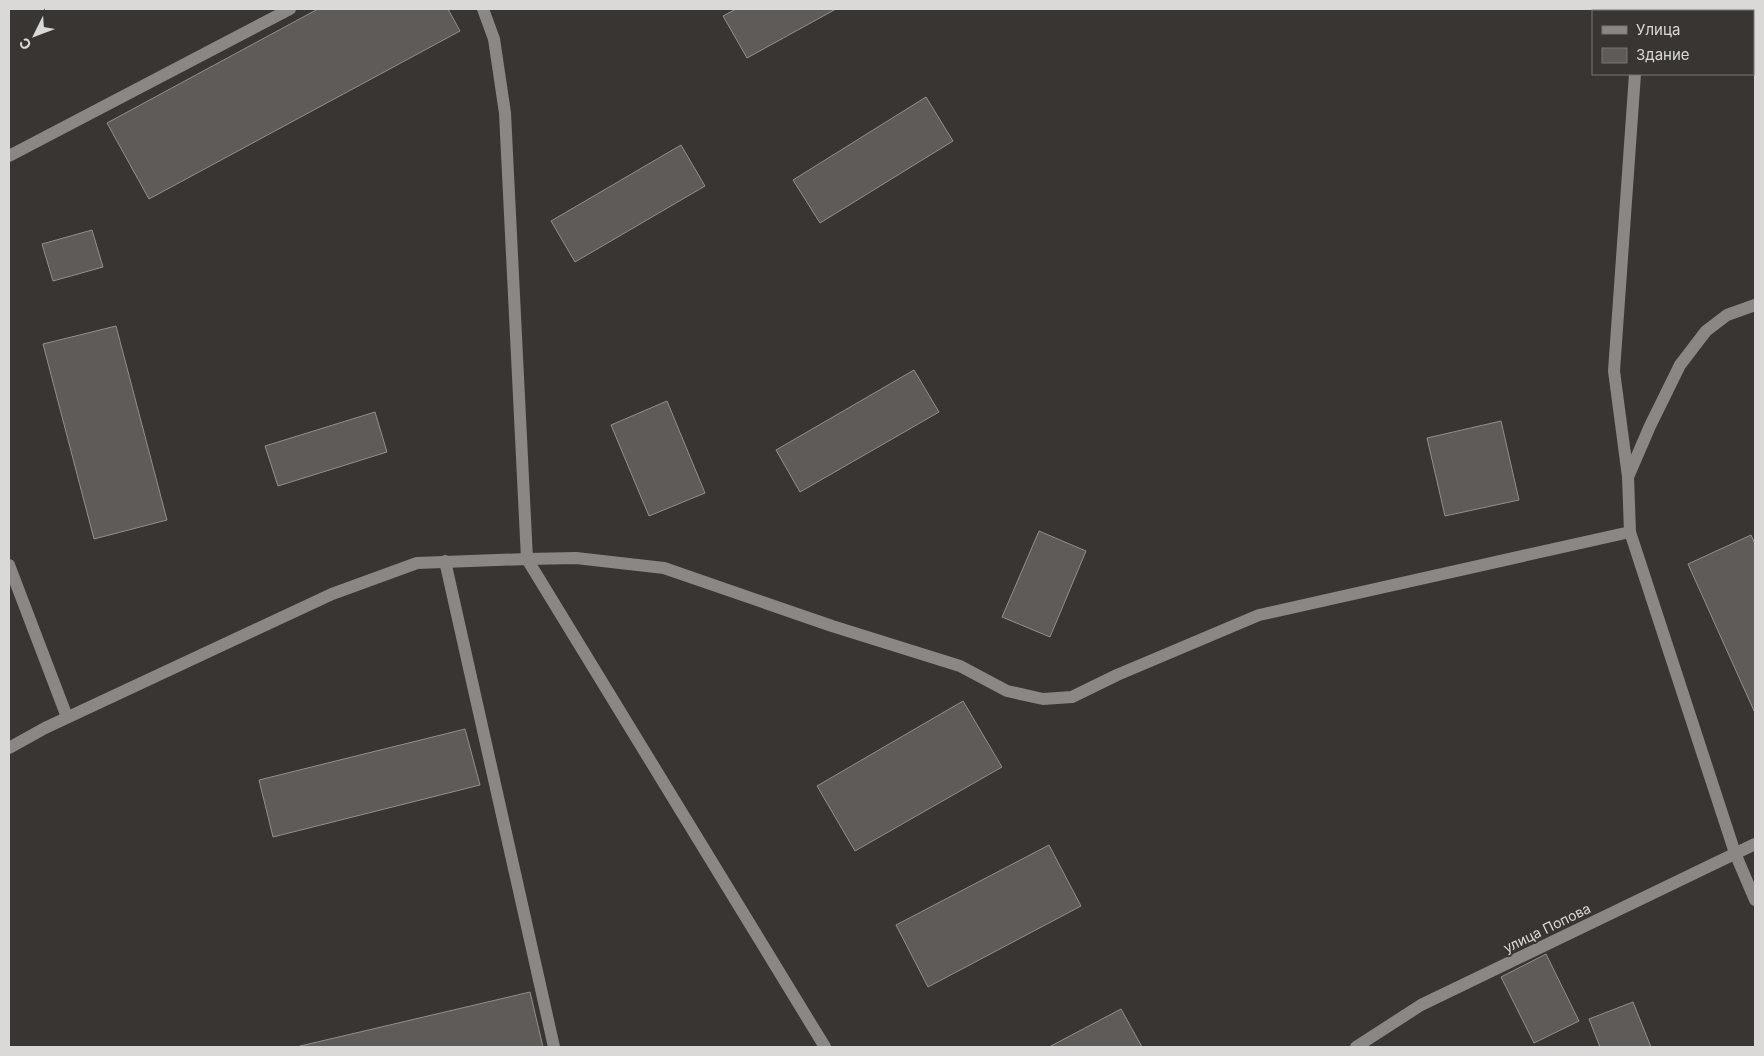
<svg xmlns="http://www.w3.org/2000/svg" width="1764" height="1056" font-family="Inter,sans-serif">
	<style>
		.building { fill: #5e5b58; stroke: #93908c }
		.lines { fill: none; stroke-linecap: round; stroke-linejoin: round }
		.minor { stroke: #8a8784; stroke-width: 12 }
		.labels { text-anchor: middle; stroke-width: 4; stroke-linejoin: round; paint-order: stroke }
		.street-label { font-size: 14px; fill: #dad9d7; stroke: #383532 }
	</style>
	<rect width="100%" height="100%" fill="#383532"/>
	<g class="building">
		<polygon points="318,9 448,9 460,31 149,199 107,123"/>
		<polygon points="736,9 836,9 747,58 723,16"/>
		<polygon points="926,97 953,141 820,223 793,180"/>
		<polygon points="681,145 705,186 575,262 551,221"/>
		<polygon points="92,230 103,267 53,281 42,244"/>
		<polygon points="116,326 167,520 94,539 43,344"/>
		<polygon points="914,370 939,412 800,492 776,450"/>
		<polygon points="667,401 705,493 649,516 611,425"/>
		<polygon points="375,412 387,452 278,486 265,446"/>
		<polygon points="1501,421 1519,500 1445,516 1427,438"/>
		<polygon points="1039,531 1086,551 1050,637 1002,617"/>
		<polygon points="1751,535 1755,544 1755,713 1688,564"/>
		<polygon points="963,701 1002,767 855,851 817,786"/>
		<polygon points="465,729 480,785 273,837 259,780"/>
		<polygon points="1049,845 1081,906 928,987 896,925"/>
		<polygon points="1546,954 1579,1021 1534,1043 1501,977"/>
		<polygon points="530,992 543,1047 296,1047"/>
		<polygon points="1633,1002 1651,1047 1600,1047 1589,1019"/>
		<polygon points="1121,1009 1142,1047 1049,1047"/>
	</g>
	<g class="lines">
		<g class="minor">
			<polyline points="483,9 494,39 505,113 527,559 576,558 664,568 832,626 960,666 1007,691 1043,699 1072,697 1117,675 1259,615 1630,532"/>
			<polyline points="1629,9 1629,11"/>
			<polyline points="9,156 290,9"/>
			<polyline points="1755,305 1727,315 1706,331 1680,365 1650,426 1628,477 1630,532 1735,853 1755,900"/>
			<polyline points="1628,477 1614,371 1635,74"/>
			<polyline points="445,561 554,1047"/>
			<polyline points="9,565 67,717"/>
			<polyline points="9,748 45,728 332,594 417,563 527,559 825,1047"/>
			<polyline points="1356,1047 1421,1005 1755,844"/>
		</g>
	</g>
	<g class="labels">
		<g class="street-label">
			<text transform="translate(1547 928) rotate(-26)" y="5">улица Попова</text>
		</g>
	</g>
	<rect width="1764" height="1056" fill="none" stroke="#dad9d7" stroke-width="20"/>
	<rect x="1592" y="10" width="162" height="65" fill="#383532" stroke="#797774"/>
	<rect x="1602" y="26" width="25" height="8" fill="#8a8784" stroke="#797774"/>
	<text x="1636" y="35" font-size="15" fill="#dad9d7">Улица</text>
	<rect x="1602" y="48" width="25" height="15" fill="#5e5b58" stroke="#797774"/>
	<text x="1636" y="60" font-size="15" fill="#dad9d7">Здание</text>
	<g transform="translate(35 35) rotate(228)" stroke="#383532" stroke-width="4" paint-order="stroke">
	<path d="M0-4L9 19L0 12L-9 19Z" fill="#dad9d7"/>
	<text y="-8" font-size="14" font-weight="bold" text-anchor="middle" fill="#dad9d7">С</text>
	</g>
</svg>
